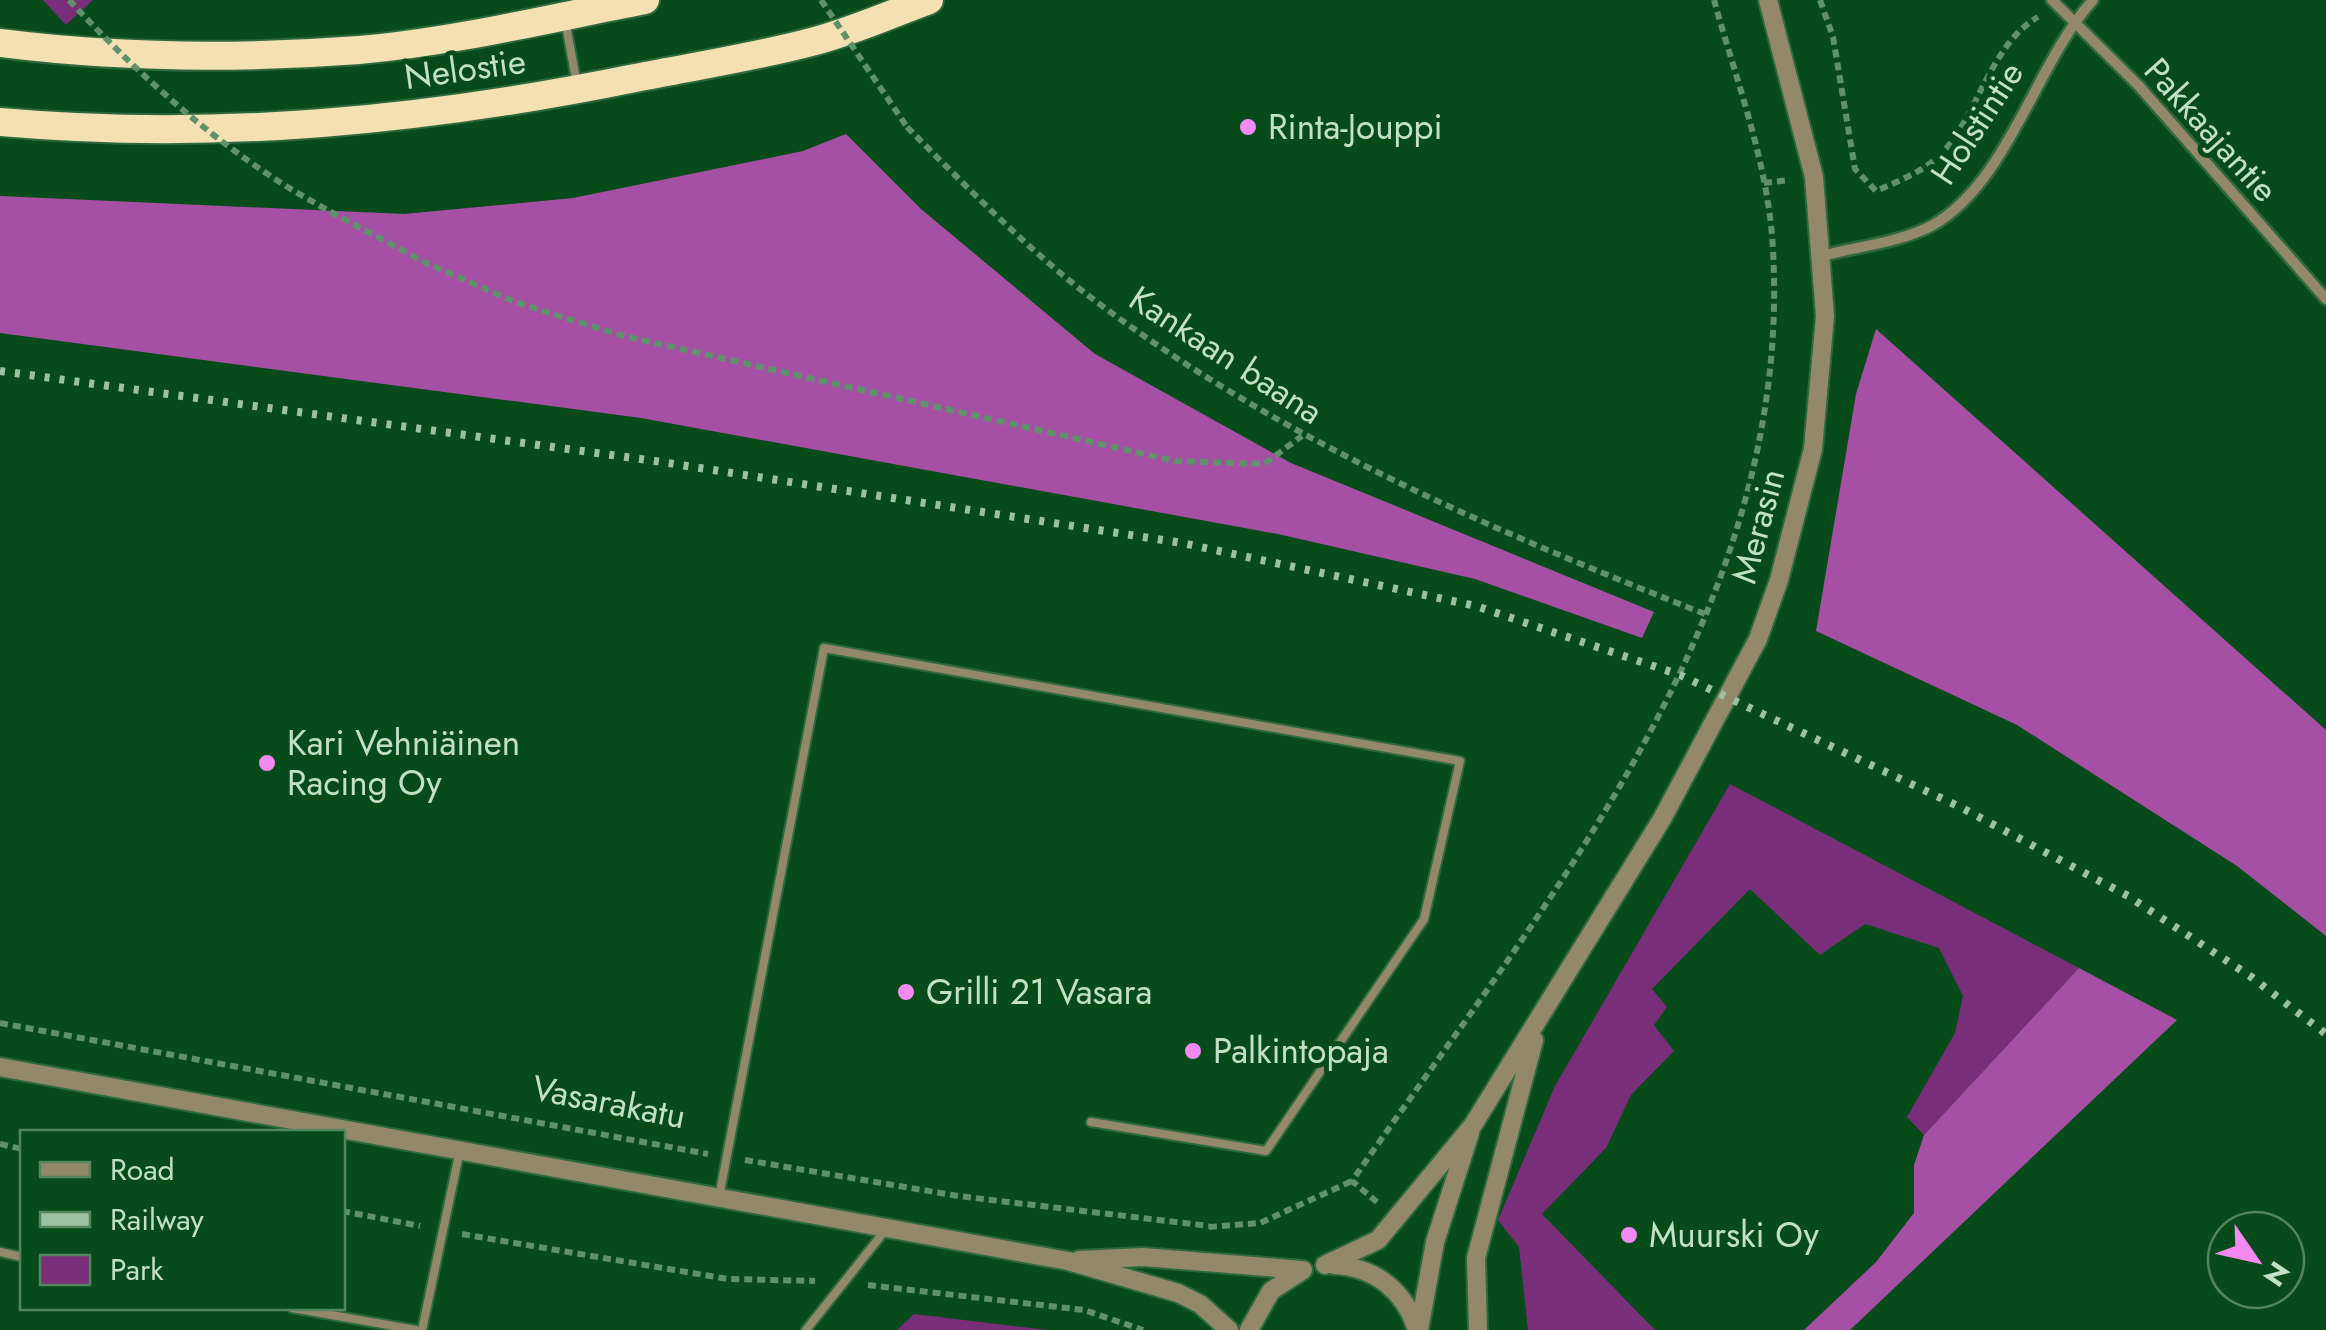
<svg xmlns="http://www.w3.org/2000/svg" width="2326" height="1330" font-family="Jost,sans-serif">
	<style>
		.green { fill: #782e79 }
		.forest { fill: #a550a5 }
		.lines { fill: none; stroke-linecap: round; stroke-linejoin: round }
		.service-casing { stroke: #2d693c; stroke-width: 12 }
		.minor-casing { stroke: #2d693c; stroke-width: 15 }
		.tertiary-casing { stroke: #2d693c; stroke-width: 22 }
		.trunk-casing { stroke: #2d693c; stroke-width: 32 }
		.path { stroke: #5f916a; stroke-width: 6; stroke-dasharray: 8 5; stroke-linecap: butt }
		.service { stroke: #94886a; stroke-width: 8 }
		.minor { stroke: #94886a; stroke-width: 10 }
		.tertiary { stroke: #94886a; stroke-width: 18 }
		.trunk { stroke: #f4e0b2; stroke-width: 28 }
		.rail { stroke: #9bc1a1; stroke-width: 8; stroke-dasharray: 5 10; stroke-linecap: butt }
		.path-bridge { stroke: #5f916a; stroke-width: 6; stroke-dasharray: 8 5; stroke-linecap: butt }
		.poi-dot { fill: #f28af2; stroke: #084b1a; stroke-width: 4 }
		.labels { text-anchor: middle; stroke-width: 10; stroke-linejoin: round; paint-order: stroke }
		.street-label { font-size: 35px; fill: #c1e0c4; stroke: #084b1a }
		.poi-label { font-size: 35px; fill: #c1e0c4; stroke: #084b1a; text-anchor: start }
	</style>
	<rect width="100%" height="100%" fill="#084b1a"/>
	<g class="green">
		<polygon points="43,0 93,0 66,25"/>
		<polygon points="1730,784 2079,968 1924,1135 1907,1117 1955,1033 1963,996 1939,948 1865,924 1820,955 1750,889 1652,989 1667,1007 1654,1025 1674,1051 1631,1095 1606,1148 1542,1214 1655,1330 1528,1330 1519,1247 1498,1220 1555,1086"/>
		<polygon points="914,1314 1048,1330 897,1330"/>
	</g>
	<g class="forest">
		<polygon points="846,134 921,209 1095,354 1291,463 1654,612 1642,638 1475,579 1278,534 641,418 0,333 0,196 404,214 573,198 803,151"/>
		<polygon points="1876,329 2326,730 2326,936 2237,866 2017,725 1816,631 1856,394"/>
		<polygon points="2079,968 2177,1020 1850,1330 1804,1330 1876,1262 1914,1213 1914,1165 1924,1135"/>
	</g>
	<g class="lines">
		<defs>
			<g id="service">
				<polyline points="565,20 577,85"/>
				<polyline points="719,1197 824,648 1460,761 1424,919 1266,1151 1091,1122"/>
				<polyline points="0,1252 22,1257"/>
				<polyline points="292,1308 416,1330"/>
				<polyline points="422,1330 460,1150"/>
				<polyline points="806,1330 887,1228"/>
			</g>
			<g id="minor">
				<polyline points="2052,0 2139,86 2326,299"/>
				<path d="M1821,256C1856,247 1902,242 1933,225C2008,182 2036,63 2093,0"/>
			</g>
			<g id="tertiary">
				<polyline points="0,1067 1068,1261 1178,1293 1200,1304 1229,1330"/>
				<polyline points="1079,1260 1143,1257 1302,1270"/>
				<polyline points="1325,1265 1378,1240 1473,1125 1662,819 1758,639 1779,580 1813,449 1825,316 1814,177 1768,0"/>
				<path d="M1334,1265C1375,1267 1405,1291 1417,1330"/>
				<polyline points="1249,1330 1271,1291 1303,1270"/>
				<polyline points="1419,1330 1435,1242 1470,1133"/>
				<polyline points="1478,1330 1476,1258 1534,1040"/>
			</g>
			<g id="trunk">
				<path d="M0,43C119,58 239,59 359,50C454,42 551,18 645,0"/>
				<path d="M0,122C215,141 424,121 635,78C695,66 756,57 815,41C853,31 891,14 929,0"/>
			</g>
		</defs>
		<use href="#service" class="service-casing"/>
		<use href="#minor" class="minor-casing"/>
		<use href="#tertiary" class="tertiary-casing"/>
		<use href="#trunk" class="trunk-casing"/>
		<g class="path">
			<path d="M1820,0L1833,37L1855,169L1876,191C1903,179 1931,169 1949,145C1979,107 1994,42 2038,17"/>
			<path d="M907,127C964,184 1021,243 1085,293C1273,437 1487,528 1705,614"/>
			<polyline points="1764,183 1790,180"/>
			<polyline points="422,261 515,302 620,335 1175,461 1264,464 1302,436"/>
			<polyline points="0,1023 708,1154"/>
			<polyline points="0,1144 22,1149"/>
			<polyline points="745,1160 958,1196 1209,1226"/>
			<path d="M1377,1202L1352,1181C1548,898 1800,602 1772,235C1765,155 1735,76 1714,0"/>
			<polyline points="342,1211 420,1226"/>
			<polyline points="1209,1227 1260,1223 1352,1181"/>
			<polyline points="462,1234 728,1279 815,1281"/>
			<polyline points="868,1285 1084,1310 1143,1330"/>
		</g>
		<use href="#service" class="service"/>
		<use href="#minor" class="minor"/>
		<use href="#tertiary" class="tertiary"/>
		<use href="#trunk" class="trunk"/>
		<polyline class="rail" points="0,371 655,461 1182,543 1476,606 1680,675 1960,807 2128,896 2250,976 2326,1034"/>
		<g class="path-bridge">
			<path d="M69,0C134,70 205,135 286,186C330,213 377,236 422,261"/>
			<polyline points="821,0 907,127"/>
		</g>
	</g>
	<g class="poi-dot">
		<circle cx="1248" cy="127" r="10"/>
		<circle cx="267" cy="763" r="10"/>
		<circle cx="906" cy="992" r="10"/>
		<circle cx="1193" cy="1051" r="10"/>
		<circle cx="1629" cy="1235" r="10"/>
	</g>
	<g class="labels">
		<g class="street-label">
			<text transform="translate(465 69) rotate(-8)" y="12">Nelostie</text>
			<text transform="translate(1977 123) rotate(-57)" y="12">Holstintie</text>
			<text transform="translate(2211 130) rotate(48)" y="12">Pakkaajantie</text>
			<text transform="translate(1226 355) rotate(33)" y="12">Kankaan baana</text>
			<text transform="translate(1758 526) rotate(-75)" y="12">Merasin</text>
			<text transform="translate(609 1102) rotate(11)" y="12">Vasarakatu</text>
		</g>
		<g class="poi-label">
			<text x="1268" y="139">Rinta-Jouppi</text>
			<text x="287" y="755">Kari Vehniäinen<tspan x="287" dy="40">Racing Oy</tspan></text>
			<text x="926" y="1004">Grilli 21 Vasara</text>
			<text x="1213" y="1063">Palkintopaja</text>
			<text x="1649" y="1247">Muurski Oy</text>
		</g>
	</g>
	<rect x="20" y="1130" width="325" height="180" fill="#084b1a" stroke="#52875e" stroke-width="2.5"/>
	<rect x="40" y="1162" width="50" height="15" fill="#94886a" stroke="#52875e" stroke-width="2.5"/>
	<text x="110" y="1180" font-size="30" fill="#c1e0c4">Road</text>
	<rect x="40" y="1212" width="50" height="15" fill="#9bc1a1" stroke="#52875e" stroke-width="2.5"/>
	<text x="110" y="1230" font-size="30" fill="#c1e0c4">Railway</text>
	<rect x="40" y="1255" width="50" height="30" fill="#782e79" stroke="#52875e" stroke-width="2.5"/>
	<text x="110" y="1280" font-size="30" fill="#c1e0c4">Park</text>
	<g transform="translate(2256 1260) rotate(124)"><circle r="48" fill="#084b1a" stroke="#52875e" stroke-width="2.5"/>
	<path d="M0-8L18 38L0 25L-18 38Z" fill="#f28af2"/>
	<text y="-15" font-size="28" font-weight="bold" text-anchor="middle" fill="#c1e0c4">N</text>
	</g>
</svg>
